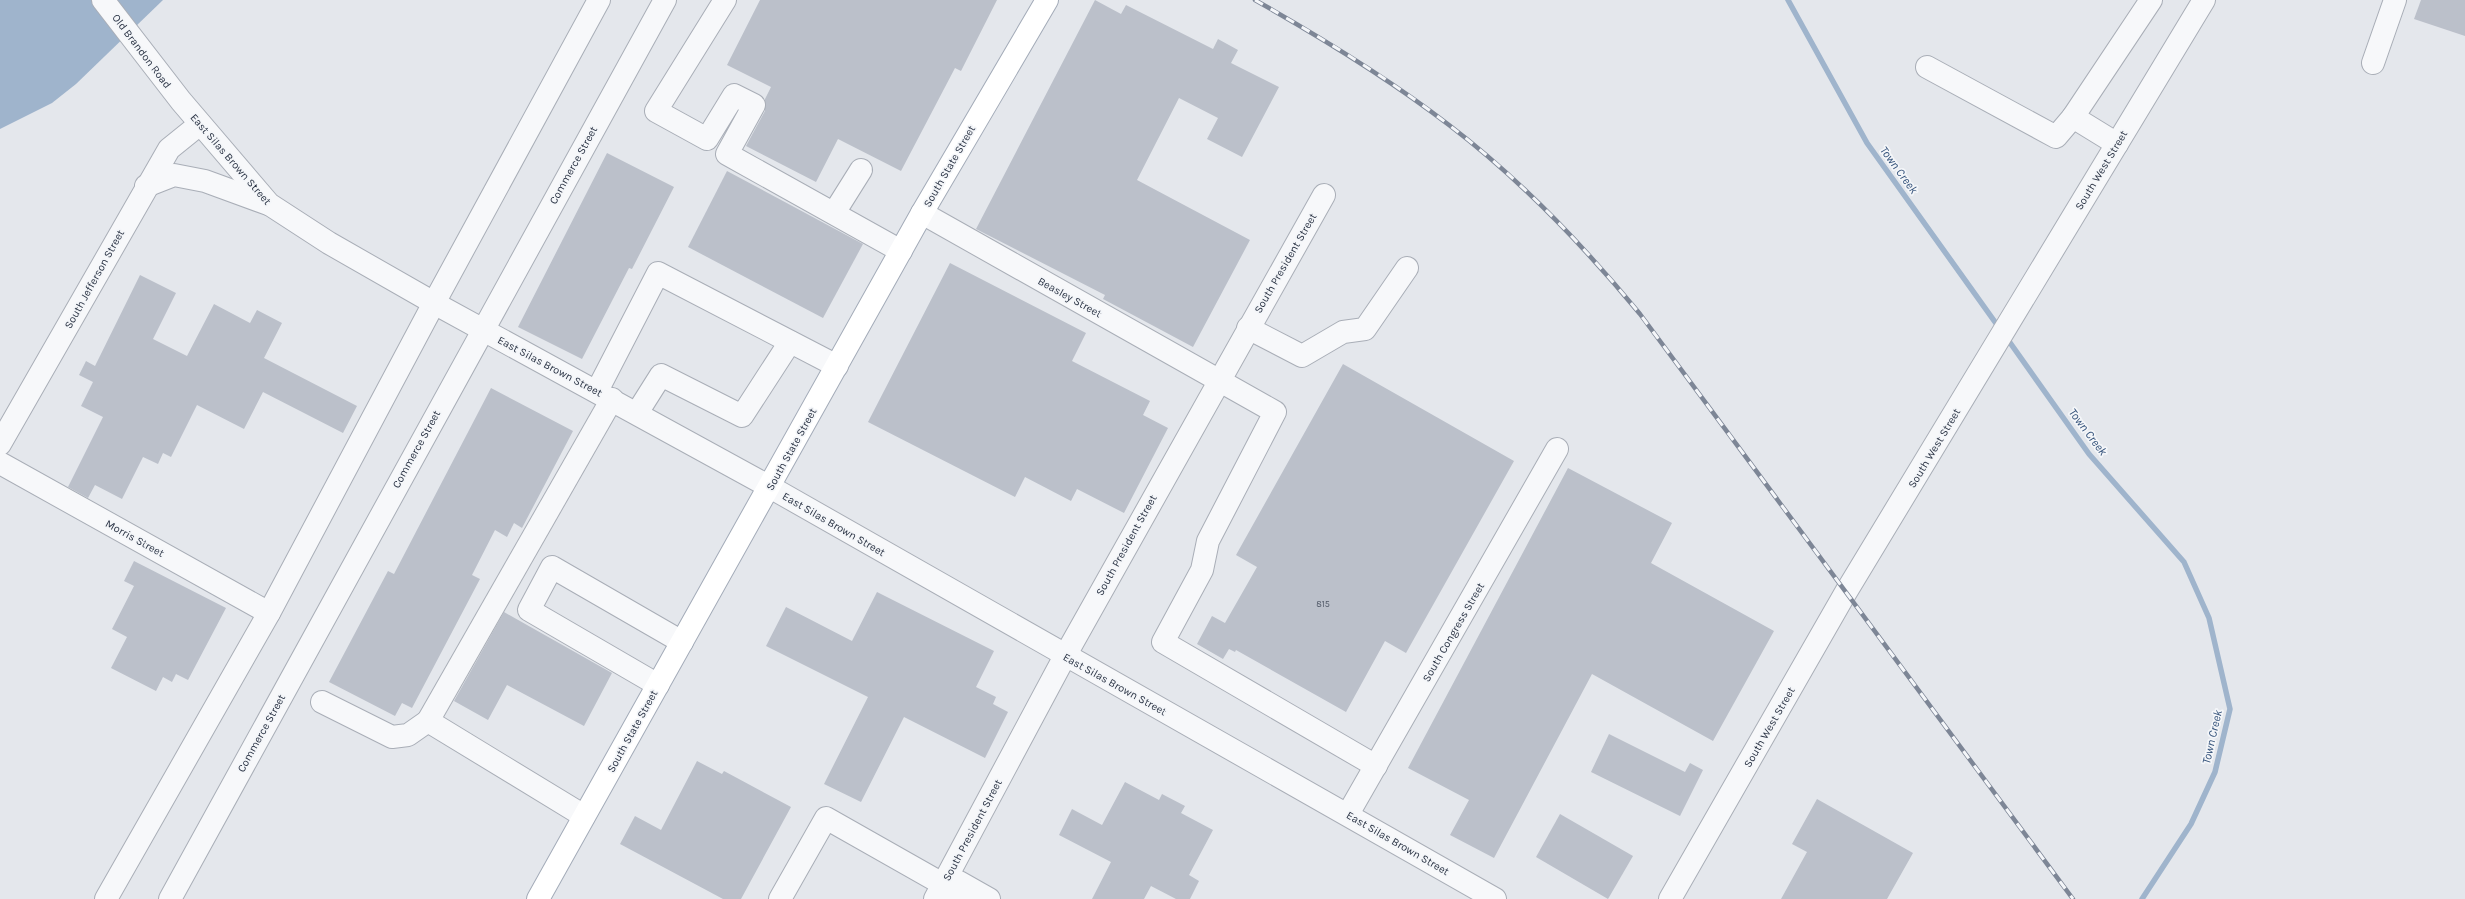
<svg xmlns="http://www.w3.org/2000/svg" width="2465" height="899" font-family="Karla,sans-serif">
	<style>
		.water { fill: #9fb4cc }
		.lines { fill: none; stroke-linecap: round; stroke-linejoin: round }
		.stream { stroke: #9fb4cc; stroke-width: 5.5 }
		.building { fill: #bbc0ca }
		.minor-casing { stroke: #a9aeb7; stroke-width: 24 }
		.major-casing { stroke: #a3abb8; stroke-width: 24 }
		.minor { stroke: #f7f8fa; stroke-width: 22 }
		.major { stroke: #fff; stroke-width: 22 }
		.rail-casing { stroke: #7d8696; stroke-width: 4.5 }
		.rail { stroke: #f4f6f9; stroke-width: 3; stroke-dasharray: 9; stroke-linecap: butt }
		.labels { text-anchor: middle; stroke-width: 3.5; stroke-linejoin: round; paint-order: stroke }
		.number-label { font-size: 9px; fill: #4f5766 }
		.street-label { font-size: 11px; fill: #2b3445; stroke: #f4f6f9 }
		.water-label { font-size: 12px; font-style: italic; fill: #34527a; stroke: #f4f6f9 }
	</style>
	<rect width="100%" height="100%" fill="#e4e7ec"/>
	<polygon class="water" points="0,0 163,0 76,84 52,103 0,129"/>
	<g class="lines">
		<g class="stream">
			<polyline points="1788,0 1867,143 2000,329"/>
			<polyline points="2006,337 2089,454 2184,562 2209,618 2230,709 2215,772 2191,824 2142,899"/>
		</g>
	</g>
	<g class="building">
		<polygon points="760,0 997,0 961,71 955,68 901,171 838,139 816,182 746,146 765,111 765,99 771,87 727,65"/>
		<polygon points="1095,0 1121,14 1126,5 1213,49 1218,39 1238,50 1231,63 1279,87 1242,157 1207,139 1218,118 1179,98 1137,180 1250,240 1193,347 1103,299 1105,295 976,229"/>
		<polygon points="2421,0 2465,0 2465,36 2414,19"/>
		<polygon points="607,153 674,187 632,269 629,268 582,359 518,327"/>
		<polygon points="727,171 863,244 823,318 688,247"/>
		<polygon points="950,263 1086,333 1072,361 1150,401 1143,415 1168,428 1124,513 1077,489 1071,501 1025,477 1015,497 868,422"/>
		<polygon points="140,275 176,293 153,339 187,356 214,304 250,323 257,310 282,323 264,358 357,406 343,433 263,392 244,429 197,405 171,457 163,453 158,464 143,457 122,499 95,485 88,498 68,487 103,417 81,406 93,382 79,375 86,361 95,366"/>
		<polygon points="1343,364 1514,461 1406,653 1385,641 1346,712 1236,650 1235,652 1229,649 1223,659 1197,644 1212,616 1225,623 1257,567 1236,555"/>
		<polygon points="491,388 573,431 522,528 514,523 507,537 495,530 472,575 480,579 412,708 402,703 395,716 329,682 388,571 394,574"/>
		<polygon points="1568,468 1672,523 1651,563 1774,631 1713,741 1592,674 1494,858 1450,835 1469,800 1408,768"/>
		<polygon points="134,561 226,608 188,680 176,674 172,682 163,677 156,691 111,668 127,637 112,629 134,586 124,581"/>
		<polygon points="877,592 994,651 976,687 996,697 993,704 1008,712 985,758 904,717 861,802 824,784 868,697 766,646 786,607 852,641"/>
		<polygon points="504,612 612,673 584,726 507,685 488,720 454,701"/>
		<polygon points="1609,734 1685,772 1690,763 1703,770 1680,816 1591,772"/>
		<polygon points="697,761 722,774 724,771 791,807 741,899 723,899 620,844 635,816 661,830"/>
		<polygon points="1125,782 1159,800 1162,794 1185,806 1181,813 1213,830 1189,875 1199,881 1190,899 1176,899 1151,886 1144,899 1092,899 1111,862 1059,835 1072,809 1102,825"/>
		<polygon points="1817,799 1913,853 1887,899 1781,899 1807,852 1792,844"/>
		<polygon points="1560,814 1633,856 1608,899 1536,857"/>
	</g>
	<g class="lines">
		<defs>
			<g id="minor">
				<polyline points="103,0 181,101 269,204 329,243 434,303 770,487 1495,899"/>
				<polyline points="725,0 656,111 707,139 734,95 754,105 727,154 901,251"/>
				<polyline points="2373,63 2395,0"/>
				<polyline points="1927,67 2056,137 2073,117 2151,0"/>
				<polyline points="2073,117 2117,144"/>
				<polyline points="146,186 174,175 205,181 268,204"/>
				<polyline points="834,213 861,170"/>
				<polyline points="922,213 1275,412 1208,541 1202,570 1163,642 1376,766"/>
				<polyline points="1248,328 1302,356 1343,332 1365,329 1407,268"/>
				<polyline points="597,391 658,273 837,366"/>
				<polyline points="637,413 661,375 742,416 790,342"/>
				<polyline points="0,444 169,149 200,124"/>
				<polyline points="0,463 269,613"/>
				<polyline points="658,685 529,610 552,567 682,642"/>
				<polyline points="322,702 392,737 408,735 428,721 584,816"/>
				<polyline points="428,721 612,399"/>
				<polyline points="1348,814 1557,449"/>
				<polyline points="959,882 989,899"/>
				<polyline points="106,899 269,613 434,303 599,0"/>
				<polyline points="170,899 665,0"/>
				<polyline points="780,899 826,818 969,899"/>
				<polyline points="935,899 1065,656 1324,195"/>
				<polyline points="1670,899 1846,592 2204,0"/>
			</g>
			<polyline id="major" points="538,899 922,213 1047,0"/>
		</defs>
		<use href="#minor" class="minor-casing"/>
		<use href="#major" class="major-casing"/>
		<use href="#minor" class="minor"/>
		<use href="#major" class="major"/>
		<defs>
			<path id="rail" d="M1255,0C1322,38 1388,78 1449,125C1520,179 1583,245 1640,314L2073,899"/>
		</defs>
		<use href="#rail" class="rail-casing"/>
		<use href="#rail" class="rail"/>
	</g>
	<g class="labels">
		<g class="number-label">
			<text x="1323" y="607">815</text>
		</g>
		<g class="street-label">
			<text transform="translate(142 51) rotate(53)" y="4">Old Brandon Road</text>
			<text transform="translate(231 159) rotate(49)" y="4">East Silas Brown Street</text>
			<text transform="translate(573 165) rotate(-61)" y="4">Commerce Street</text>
			<text transform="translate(949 166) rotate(-60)" y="4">South State Street</text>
			<text transform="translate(2101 170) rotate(-59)" y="4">South West Street</text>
			<text transform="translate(1285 263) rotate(-60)" y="4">South President Street</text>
			<text transform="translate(94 279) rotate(-61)" y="4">South Jefferson Street</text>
			<text transform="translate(1070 297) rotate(29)" y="4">Beasley Street</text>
			<text transform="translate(550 366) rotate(28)" y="4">East Silas Brown Street</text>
			<text transform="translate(1934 448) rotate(-59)" y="4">South West Street</text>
			<text transform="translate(416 449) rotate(-61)" y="4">Commerce Street</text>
			<text transform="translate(791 449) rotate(-61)" y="4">South State Street</text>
			<text transform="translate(834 524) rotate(30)" y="4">East Silas Brown Street</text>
			<text transform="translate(135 538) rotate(29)" y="4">Morris Street</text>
			<text transform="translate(1126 545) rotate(-61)" y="4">South President Street</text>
			<text transform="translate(1453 632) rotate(-60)" y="4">South Congress Street</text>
			<text transform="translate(1115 684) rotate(29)" y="4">East Silas Brown Street</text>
			<text transform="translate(1769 727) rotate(-60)" y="4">South West Street</text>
			<text transform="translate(632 731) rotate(-61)" y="4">South State Street</text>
			<text transform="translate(261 733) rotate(-61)" y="4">Commerce Street</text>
			<text transform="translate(972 830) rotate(-62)" y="4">South President Street</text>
			<text transform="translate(1398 843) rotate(30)" y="4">East Silas Brown Street</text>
		</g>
		<g class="water-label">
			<text transform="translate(1899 170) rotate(54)" y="4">Town Creek</text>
			<text transform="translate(2088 432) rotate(53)" y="4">Town Creek</text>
			<text transform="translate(2212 737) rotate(-77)" y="4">Town Creek</text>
		</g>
	</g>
</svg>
